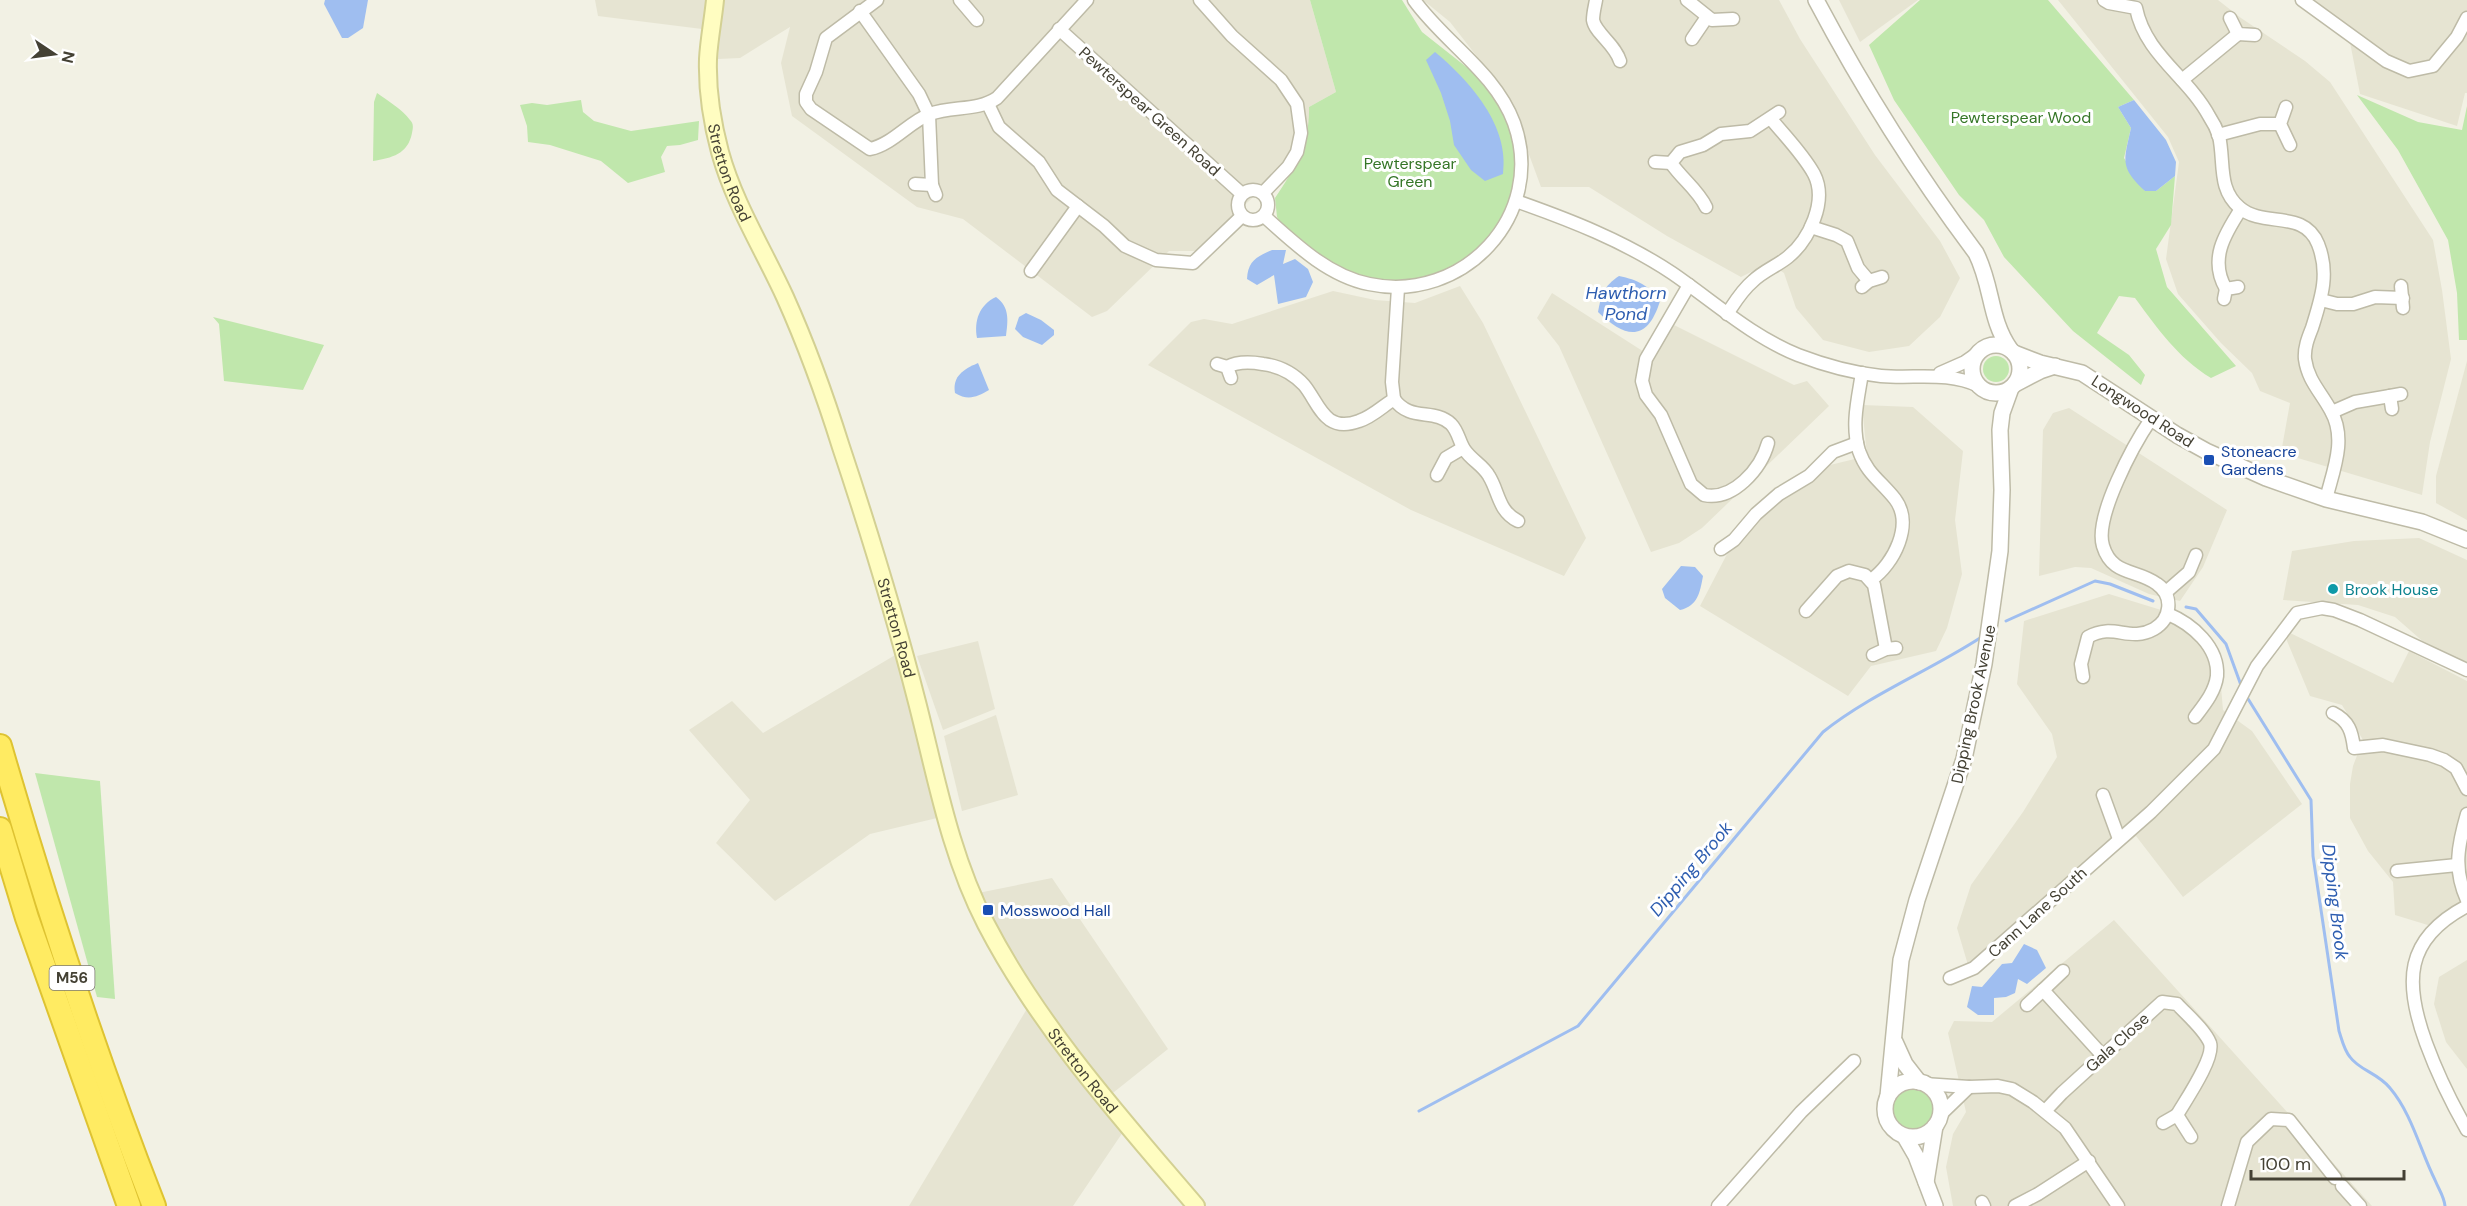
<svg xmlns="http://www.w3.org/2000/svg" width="2467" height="1206" font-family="'DM Sans',sans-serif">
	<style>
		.residential { fill: #e6e4d2 }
		.green { fill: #c0e7ac }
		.water { fill: #9fbef0 }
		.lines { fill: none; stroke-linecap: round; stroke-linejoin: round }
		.stream { stroke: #9fbef0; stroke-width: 3 }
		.minor-casing { stroke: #bebba7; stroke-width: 15 }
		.tertiary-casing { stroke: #bebba7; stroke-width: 18 }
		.secondary-casing { stroke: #d3d093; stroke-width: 20 }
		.motorway-casing { stroke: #dec332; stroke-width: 26 }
		.minor { stroke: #fff; stroke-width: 12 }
		.tertiary { stroke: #fff; stroke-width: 15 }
		.secondary { stroke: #fffdc1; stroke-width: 16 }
		.motorway { stroke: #ffeb62; stroke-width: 22 }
		.transit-dot { fill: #1a4fb4; stroke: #fff; stroke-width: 2 }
		.culture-dot { fill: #0f9aa8; stroke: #fff; stroke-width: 2 }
		.labels { text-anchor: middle; stroke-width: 6; stroke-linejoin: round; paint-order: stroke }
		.shield { fill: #fff; stroke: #7c7a71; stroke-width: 1.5 }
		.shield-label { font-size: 15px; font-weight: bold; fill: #444134 }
		.street-label { font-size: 16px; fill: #444134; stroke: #fff }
		.park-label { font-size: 16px; fill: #357627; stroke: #fff }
		.transit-label { font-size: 16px; fill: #164399; stroke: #fff; text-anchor: start }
		.culture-label { font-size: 16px; fill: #0d838f; stroke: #fff; text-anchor: start }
		.water-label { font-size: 18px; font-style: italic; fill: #2d5db0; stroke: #fff }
	</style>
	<rect width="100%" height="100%" fill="#f2f1e4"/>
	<g class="residential">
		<polygon points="595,0 706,0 702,29 598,16"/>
		<polygon points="723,0 1310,0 1336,92 1309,107 1310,124 1306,143 1285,167 1196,251 1169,251 1107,311 1092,317 963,219 917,207 792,116 781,63 790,27 740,58 718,59"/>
		<polygon points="1423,0 1779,0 1800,39 1875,155 1940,241 1960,278 1940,317 1909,346 1869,352 1823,340 1796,308 1784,273 1769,263 1741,277 1667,236 1589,187 1541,187 1507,95 1450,22"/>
		<polygon points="1839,0 1918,0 1860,42"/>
		<polygon points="2058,0 2218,0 2241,18 2305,61 2330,82 2433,240 2442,290 2451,359 2430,442 2422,495 2281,453 2290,403 2260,391 2252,373 2221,343 2178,294 2166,259 2179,162 2168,137"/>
		<polygon points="2301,0 2467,0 2467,93 2465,93 2457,126 2360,94 2349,37"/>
		<polygon points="1460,286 1483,323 1586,538 1564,576 1411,510 1148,365 1191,322 1204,319 1232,324 1333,291 1375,300 1415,303"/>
		<polygon points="1552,293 1652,357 1674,325 1794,385 1807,381 1829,406 1702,528 1679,543 1651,552 1559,346 1537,318"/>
		<polygon points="2467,361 2467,520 2436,503 2436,476"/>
		<polygon points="1862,405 1913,407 1963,451 1955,520 1962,574 1947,628 1936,651 1871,666 1848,696 1700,606 1726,556 1748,526 1826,466 1867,456"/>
		<polygon points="2069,408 2227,510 2203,567 2180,601 2149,594 2091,568 2075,567 2039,576 2043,430 2053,413"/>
		<polygon points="2419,538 2467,560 2467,662 2427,645 2395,617 2358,605 2283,600 2292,551 2354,541"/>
		<polygon points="2109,594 2184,617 2218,652 2223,710 2252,731 2302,804 2183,897 2136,836 2114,854 2108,845 1968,965 1957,928 1971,885 2023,812 2057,757 2052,734 2017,684 2024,621"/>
		<polygon points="2282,629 2393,683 2409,651 2467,681 2467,879 2454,879 2460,901 2431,926 2395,915 2393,882 2368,851 2350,818 2350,784 2353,766 2363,740 2342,705 2310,696"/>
		<polygon points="978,641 995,709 943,730 917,656"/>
		<polygon points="897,654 937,818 870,834 775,901 716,843 750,800 689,730 732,701 763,733"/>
		<polygon points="996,715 1018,795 962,811 944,736"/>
		<polygon points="1052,878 1168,1049 1104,1100 1125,1129 1073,1206 909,1206 1031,1002 978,893"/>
		<polygon points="2114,920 2372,1206 1953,1206 1946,1167 1953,1134 1966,1112 1948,1033 1954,1021 1992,1022"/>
		<polygon points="2467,960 2467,1069 2446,1042 2434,1004 2439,977"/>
	</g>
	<g class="green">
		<path d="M1310,0H1402L1422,32L1474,73L1499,97L1507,111L1520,170L1516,201L1472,264L1393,292L1357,281L1292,240L1277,217L1275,198C1295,168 1310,143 1309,107L1336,92Z"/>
		<path d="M1920,0H2048L2134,100L2118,107L2131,128L2124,158L2145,191H2156L2175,176L2171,225L2156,249L2167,287L2236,366L2211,378C2178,358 2157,328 2135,298L2119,296L2097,333L2129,355L2145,375L2141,385L2073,331L2004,257L1984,220L1959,195L1894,100L1869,45Z"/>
		<path d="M377,93C388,101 402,109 410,120C414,124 413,128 412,133C408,154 392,158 373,161L374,102Z"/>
		<polygon points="2357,95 2418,122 2462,130 2467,106 2467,340 2459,340 2457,293 2448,240 2398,150"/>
		<polygon points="581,100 583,112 594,121 631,131 699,121 698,140 680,145 667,146 661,157 665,172 628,183 601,161 550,145 528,142 527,126 520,105 532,103 547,105"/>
		<polygon points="213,317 324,345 303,390 224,381 219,324"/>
		<circle cx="1996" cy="369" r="13"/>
		<polygon points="35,773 100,781 115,999 97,997"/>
		<circle cx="1912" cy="1110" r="21"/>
	</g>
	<g class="water">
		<polygon points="325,0 368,0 363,28 348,38 342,38 324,4"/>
		<path d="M1435,52C1470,81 1510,126 1503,174L1485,181L1471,170L1454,145L1450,121L1441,93L1426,60Z"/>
		<path d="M2134,100L2166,140L2176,162L2175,176L2156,191H2145C2119,167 2124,160 2131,128L2118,107Z"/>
		<path d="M1272,250H1286L1283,264L1295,259L1308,269L1313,282L1306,297L1278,304L1274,275L1257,285L1247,279C1248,261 1256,257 1272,250Z"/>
		<path d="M1619,276C1638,280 1648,285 1660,301C1647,343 1625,338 1598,312C1601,295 1604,286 1619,276Z"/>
		<path d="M996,297C1010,307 1008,321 1006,336L977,338C974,321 979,305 996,297Z"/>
		<polygon points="1026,313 1041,320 1054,330 1054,335 1042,345 1023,337 1015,329 1019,317"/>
		<path d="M978,363L989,390C977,397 968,401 955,393C952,376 964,369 978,363Z"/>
		<path d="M1681,566L1695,567L1703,576C1700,592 1698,606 1680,610L1665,598L1662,589Z"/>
		<polygon points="2024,944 2037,950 2046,968 2027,984 2018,979 2015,993 2006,997 1994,998 1994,1015 1978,1015 1967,1007 1972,986 1982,987 2002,964 2012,963"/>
	</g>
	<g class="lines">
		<g class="stream">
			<polyline points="2186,607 2196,609 2226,644 2242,688"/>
			<polyline points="2006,621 2095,581 2110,584 2153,601"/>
			<path d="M2245,694L2311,800L2313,856L2339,1031C2342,1040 2344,1050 2350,1057C2359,1070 2378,1073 2390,1088C2412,1114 2420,1150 2435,1180C2439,1190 2444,1196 2445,1206"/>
			<path d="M1419,1111L1578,1026L1823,732C1871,694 1929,671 1980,638"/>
		</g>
		<defs>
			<g id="minor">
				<path d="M877,0L826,38L816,72L806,94V102L811,109L870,149C893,144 909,122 930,114C952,106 978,111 997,98L1087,0"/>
				<polyline points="960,0 977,20"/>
				<polyline points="1200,0 1232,36 1281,80 1297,104 1301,133 1297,152 1288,167 1263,193"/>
				<path d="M1596,0C1595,6 1593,13 1593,20C1595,33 1615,44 1620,61"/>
				<polyline points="1687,0 1712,20 1733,19"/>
				<path d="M2104,0L2109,3L2136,8C2145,54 2188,77 2209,116C2213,122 2217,130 2219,136C2225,162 2217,189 2240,208C2264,228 2304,209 2318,244C2330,274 2321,299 2312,328C2308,338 2304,348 2305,359C2308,381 2321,392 2331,411C2347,439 2333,471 2326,499"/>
				<polyline points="2302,0 2386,61 2409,71 2433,66 2457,37 2467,18"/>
				<polyline points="860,11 919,94 929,115 932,185 936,195"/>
				<polyline points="2230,18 2238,34 2255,35"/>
				<polyline points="1059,29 1242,194"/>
				<polyline points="1692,39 1707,17"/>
				<polyline points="2182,80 2238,34"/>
				<polyline points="988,104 999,127 1039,162 1057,190 1104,226 1125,246 1156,260 1193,263 1242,216"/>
				<polyline points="2286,107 2280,124 2290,145"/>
				<polyline points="2218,135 2260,124 2280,124"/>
				<polyline points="1655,162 1671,163"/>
				<polyline points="915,184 932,185"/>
				<circle cx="1253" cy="205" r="15"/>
				<path d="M1516,201C1570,220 1624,241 1672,273C1713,301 1751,336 1798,355C1824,365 1853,373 1881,376C1915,379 1947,371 1979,386"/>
				<path d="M1706,207C1698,190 1682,179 1671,163L1680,152L1703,145L1721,134L1750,131L1779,112"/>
				<path d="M1264,216C1294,243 1328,276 1369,284C1463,304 1547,215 1514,123C1495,72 1445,43 1414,0"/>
				<polyline points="1811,227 1836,235 1847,241 1858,268 1869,281"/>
				<polyline points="1031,271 1078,206"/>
				<path d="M1689,285L1646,359L1642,381L1646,395L1661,415L1691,484L1704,495C1733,501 1761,469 1768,443"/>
				<polyline points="2401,286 2403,308"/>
				<polyline points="1862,287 1869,281 1882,277"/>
				<path d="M2226,289C2209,260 2224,235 2241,209"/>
				<polyline points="2224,299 2226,289 2238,287"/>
				<polyline points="2321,300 2337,304 2353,304 2375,297 2403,298"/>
				<path d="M1727,314C1735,302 1742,290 1753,281C1763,271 1777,266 1788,257C1809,240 1828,201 1814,174C1803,154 1785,136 1771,119"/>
				<polyline points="1217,364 1227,367 1231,378"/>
				<path d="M1227,367C1238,361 1251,362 1263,364C1279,366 1293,373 1304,385C1319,403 1324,434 1359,421C1372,417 1383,406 1394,399L1392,382L1398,288"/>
				<path d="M1862,373C1858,399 1851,425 1859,451C1867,474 1881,481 1895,499C1914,524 1894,564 1871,580"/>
				<polyline points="1940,373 1965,362 1978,353"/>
				<path d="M1394,399C1410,422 1434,408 1451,424C1458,431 1459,441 1464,449C1471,460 1483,465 1489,476C1499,492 1498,511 1518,521"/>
				<polyline points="2392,409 2390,396 2401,394"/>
				<polyline points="2332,412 2355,402 2390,396"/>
				<polyline points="1437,475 1446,458 1463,448"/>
				<polyline points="1721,549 1734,540 1756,514 1779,494 1809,476 1833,452 1857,443"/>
				<polyline points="2166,592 2189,572 2196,555"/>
				<polyline points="1806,611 1837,576 1849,571 1865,575 1874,585 1886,649"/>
				<path d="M2168,614C2192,624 2219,647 2217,676C2215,692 2204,705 2195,717"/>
				<polyline points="1873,655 1886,649 1896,648"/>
				<path d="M2083,677L2081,664L2088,637C2114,622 2129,643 2154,629C2171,619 2174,596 2157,584C2137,569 2112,576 2103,546C2094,517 2134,444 2151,419"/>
				<path d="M2333,713C2349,721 2352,732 2354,748L2383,745L2430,755L2444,760L2456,768L2467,789"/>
				<polyline points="2103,795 2119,839"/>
				<path d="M2467,814C2458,845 2453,869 2467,900"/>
				<polyline points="2397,871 2457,865"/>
				<path d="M2467,906C2404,939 2404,983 2426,1043C2437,1073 2451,1102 2467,1130"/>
				<polyline points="1950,978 1974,968 2151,812 2214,749 2257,666 2297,613 2322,608 2334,610 2360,620 2467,670"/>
				<polyline points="2043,990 2063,971"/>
				<polyline points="2027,1005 2043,990 2103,1056"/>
				<polyline points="1924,1084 1969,1087 1998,1086 2012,1089 2033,1102 2065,1128 2118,1206"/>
				<path d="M2046,1110L2062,1093L2162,1002L2177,1004C2187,1015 2204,1029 2210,1043C2215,1058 2185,1101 2177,1115L2191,1137"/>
				<polyline points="1940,1115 1969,1087"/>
				<polyline points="2163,1123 2177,1115"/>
				<polyline points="2342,1186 2360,1206"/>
				<polyline points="1982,1202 1984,1206"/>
				<polyline points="1718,1206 1801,1112 1854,1061"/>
				<polyline points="2015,1206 2038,1194 2089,1161"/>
				<polyline points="2228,1206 2247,1142 2271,1119 2289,1120 2335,1178"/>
			</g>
			<g id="tertiary">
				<path d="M1816,0C1863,89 1916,173 1976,253C1993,287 1989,319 2010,349"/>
				<circle cx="1996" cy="369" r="24"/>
				<polyline points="2014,353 2040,363 2082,373 2177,435 2206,451 2266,478 2326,499 2422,522 2467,540"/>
				<polyline points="2015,384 2040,371 2055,366"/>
				<polyline points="1895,1042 1905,1064 1919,1082"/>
				<circle cx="1913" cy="1109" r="28"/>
				<polyline points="1888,1096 1901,960 1917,900 1964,759 1984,664 2000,551 2002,490 2000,430 2002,413 2011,388"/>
				<polyline points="1905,1137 1916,1156 1935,1206"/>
				<polyline points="1926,1182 1935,1126"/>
			</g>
			<g id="secondary">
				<path id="s1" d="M715,0C713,20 709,40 708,59C707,90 712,122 720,152C734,203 763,249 785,297C807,346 825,396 841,447C869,531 895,616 917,702C936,776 950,855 986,924C1040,1028 1120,1117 1196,1206"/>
			</g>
			<g id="motorway">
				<path d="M0,746C45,902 95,1055 154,1206"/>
				<polyline points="0,829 27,918 129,1206"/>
			</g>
		</defs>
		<use href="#minor" class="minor-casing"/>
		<use href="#tertiary" class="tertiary-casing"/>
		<use href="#secondary" class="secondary-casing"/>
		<use href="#motorway" class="motorway-casing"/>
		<use href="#minor" class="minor"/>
		<use href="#tertiary" class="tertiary"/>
		<use href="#secondary" class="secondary"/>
		<use href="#motorway" class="motorway"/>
	</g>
	<g class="transit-dot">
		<rect x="2203" y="454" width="12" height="12" rx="3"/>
		<rect x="982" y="904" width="12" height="12" rx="3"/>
	</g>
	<circle class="culture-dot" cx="2333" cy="589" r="6"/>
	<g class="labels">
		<rect class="shield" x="49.5" y="966" width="45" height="24" rx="4.5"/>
		<g class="shield-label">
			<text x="72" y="983">M56</text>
		</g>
		<g class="street-label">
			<text transform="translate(1150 111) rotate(42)" y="6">Pewterspear Green Road</text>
			<text dy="6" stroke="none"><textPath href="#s1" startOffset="176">Stretton Road</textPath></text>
			<text transform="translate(2143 411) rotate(33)" y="6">Longwood Road</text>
			<text dy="6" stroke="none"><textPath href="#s1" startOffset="662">Stretton Road</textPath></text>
			<text transform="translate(1973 704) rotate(-78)" y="6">Dipping Brook Avenue</text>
			<text transform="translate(2037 912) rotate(-42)" y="6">Cann Lane South</text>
			<text transform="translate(2117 1042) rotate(-42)" y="6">Gala Close</text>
			<text dy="6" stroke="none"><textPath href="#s1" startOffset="1148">Stretton Road</textPath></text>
		</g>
		<g class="park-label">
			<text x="2021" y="123">Pewterspear Wood</text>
			<text x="1410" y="169">Pewterspear<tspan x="1410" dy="18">Green</tspan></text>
		</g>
		<g class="transit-label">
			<text x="2221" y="457">Stoneacre<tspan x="2221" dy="18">Gardens</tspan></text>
			<text x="1000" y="916">Mosswood Hall</text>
		</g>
		<g class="culture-label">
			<text x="2345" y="595">Brook House</text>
		</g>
		<g class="water-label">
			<text x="1626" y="299">Hawthorn<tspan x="1626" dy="21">Pond</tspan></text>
			<text transform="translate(1691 869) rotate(-50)" y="6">Dipping Brook</text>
			<text transform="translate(2335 902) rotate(83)" y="6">Dipping Brook</text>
		</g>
	</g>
	<g transform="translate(54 54) rotate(103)" stroke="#ffffff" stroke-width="4.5" paint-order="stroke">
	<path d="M0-4.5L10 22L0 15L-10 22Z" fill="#444134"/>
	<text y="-9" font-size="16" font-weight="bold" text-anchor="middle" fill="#444134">N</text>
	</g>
	<path d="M2251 1170v9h153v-9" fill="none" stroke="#444134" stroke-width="3"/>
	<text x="2260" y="1170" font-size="18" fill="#444134" stroke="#ffffff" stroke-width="4.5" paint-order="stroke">100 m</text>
</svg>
